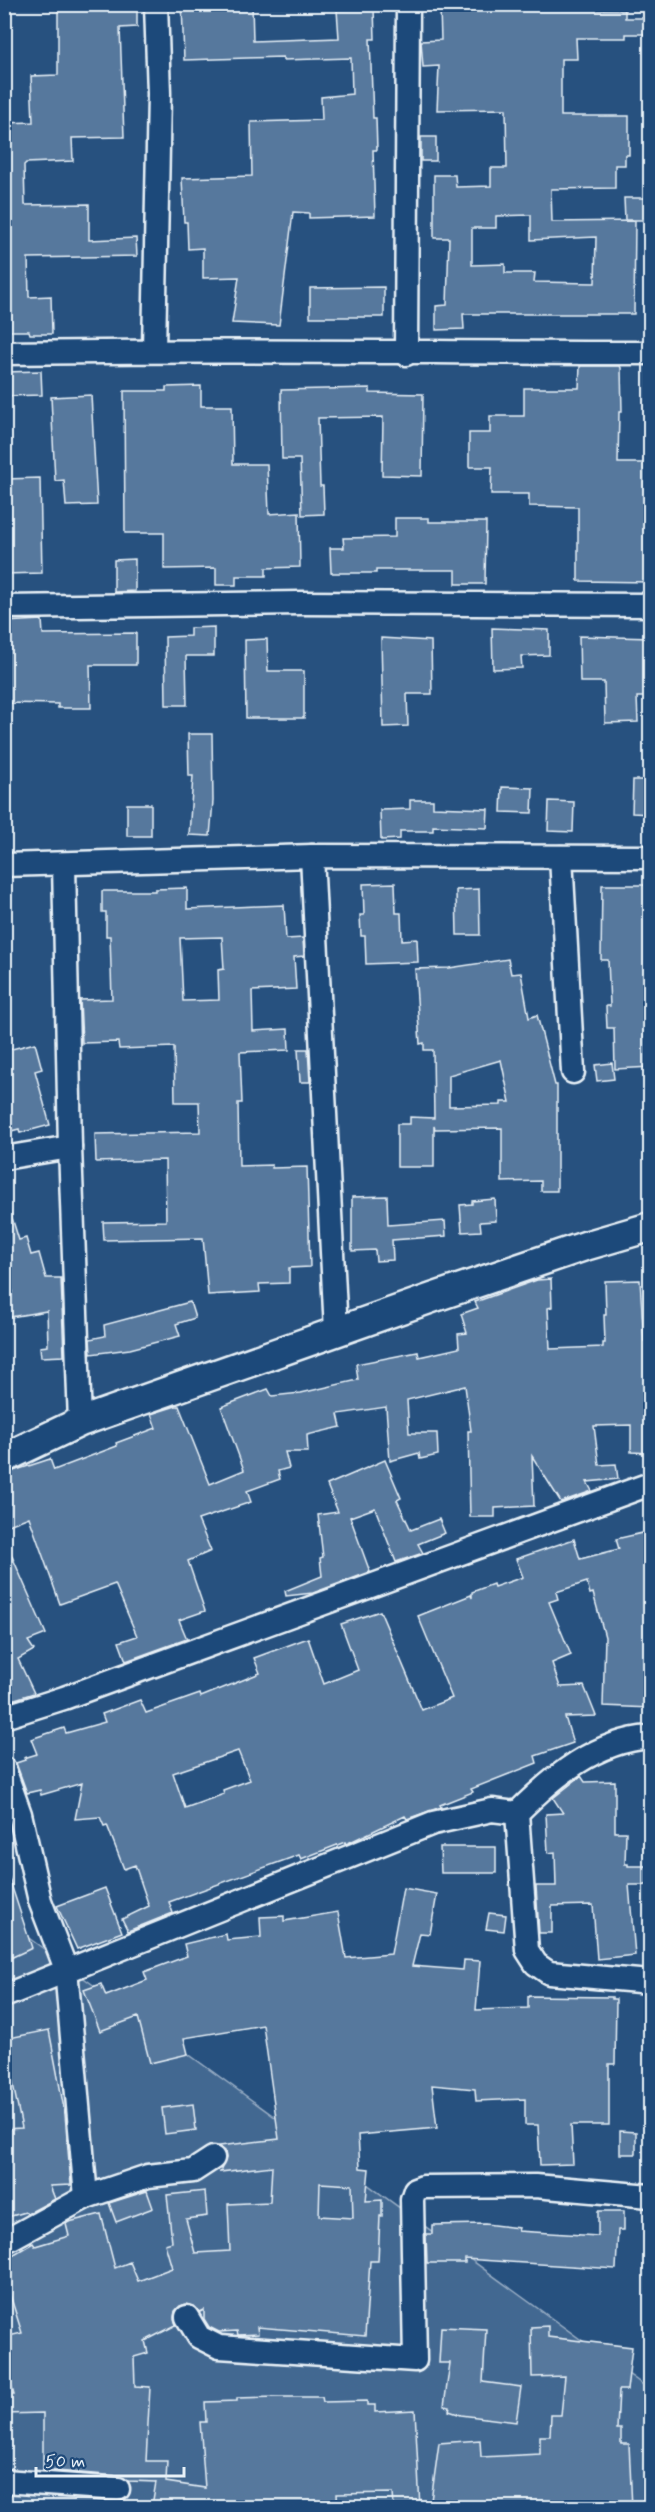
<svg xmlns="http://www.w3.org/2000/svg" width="655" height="2512" font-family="Mynerve,sans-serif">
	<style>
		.green { fill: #436891; stroke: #96acc4; stroke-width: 1.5 }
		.building { fill: #57789d; stroke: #e8f1f8; stroke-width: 1.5; fill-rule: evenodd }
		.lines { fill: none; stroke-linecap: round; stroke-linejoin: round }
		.minor-casing { stroke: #e8f1f8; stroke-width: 27 }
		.tertiary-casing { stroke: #e8f1f8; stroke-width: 33 }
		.minor { stroke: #1f4a7a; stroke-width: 22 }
		.tertiary { stroke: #1f4a7a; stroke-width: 28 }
	</style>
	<rect width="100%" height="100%" fill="#27517f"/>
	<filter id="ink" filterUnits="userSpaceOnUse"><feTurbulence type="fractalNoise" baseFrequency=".0167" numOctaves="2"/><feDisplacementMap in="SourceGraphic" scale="12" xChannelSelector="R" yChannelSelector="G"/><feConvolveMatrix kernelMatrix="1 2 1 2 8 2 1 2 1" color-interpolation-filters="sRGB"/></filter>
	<g filter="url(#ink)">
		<polygon class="green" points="4,1920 650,2390 650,2507 5,2507"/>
		<g class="building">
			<polygon points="58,4 137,4 137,27 120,28 124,137 72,138 73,161 26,163 24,165 25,205 89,204 89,240 136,238 137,256 28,258 29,297 51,296 52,334 30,334 29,331 4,331 4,123 33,122 31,76 58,75"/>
			<polygon points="182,4 252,4 253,41 339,38 337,10 374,8 375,39 370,39 373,118 376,118 377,150 373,150 375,216 309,218 309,213 293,212 279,325 232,323 239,277 203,278 203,248 188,249 187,222 184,222 182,178 252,176 251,122 322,120 321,97 352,94 351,58 283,60 283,57 184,60"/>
			<path d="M494,5L531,6V9L625,10V18H651V34H626V38H576L577,59H561V116H629V155H625V165H615V188L551,189L552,222L635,221L634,314H463L464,329L436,330V306L447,305L449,238H434V175H455L456,187L491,186V168H507L506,109L437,110L439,66L423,67L421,41L441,40L440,9ZM531,215V240L596,237L595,283L534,282L535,273H505V264L472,265V228H496V216Z"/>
			<rect x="421" y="137" width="15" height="24"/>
			<polygon points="624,198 647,198 647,220 625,220"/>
			<polygon points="384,287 384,317 310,317 310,288"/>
			<polygon points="580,366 620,366 621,368 622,412 619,412 618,463 651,463 651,582 578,581 578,507 529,506 529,494 491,494 492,467 469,467 469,433 490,433 490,416 524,416 524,388 579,388"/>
			<polygon points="41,371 42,395 4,396 4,372"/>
			<polygon points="201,386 201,406 232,406 233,464 267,464 269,514 299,512 300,567 266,568 266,576 236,576 236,585 216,585 216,568 164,569 164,533 125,533 124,391 166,391 166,387"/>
			<polygon points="370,388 370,393 423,394 422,476 382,475 383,417 318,418 320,486 323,486 324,514 302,515 300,459 282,459 281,390"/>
			<polygon points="91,395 97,505 66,506 64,480 55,481 51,397"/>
			<polygon points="40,478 42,573 4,574 4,479"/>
			<polygon points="395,518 429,518 429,522 486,522 485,584 456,584 456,570 376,570 376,573 331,573 330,548 344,548 343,538 395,537"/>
			<polygon points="135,559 135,591 114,592 114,560"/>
			<polygon points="42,620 43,634 136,633 136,665 90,665 91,708 58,708 58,704 4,703 4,622"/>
			<polygon points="214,627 214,656 186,656 187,705 166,705 165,637 190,636 190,628"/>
			<polygon points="492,628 549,630 549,655 521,656 522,668 493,669"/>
			<polygon points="579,636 651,638 651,697 637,697 638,722 605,723 604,682 580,682"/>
			<polygon points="381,638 431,641 432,694 407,694 408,726 383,727"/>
			<polygon points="267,639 268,671 304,671 304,718 246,718 245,640"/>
			<polygon points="188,734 212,734 213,801 210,836 189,835 193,776 189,776"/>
			<polygon points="633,780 651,780 651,814 632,813"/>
			<polygon points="502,787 533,788 532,813 501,812"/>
			<polygon points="410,800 433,800 433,807 488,809 487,828 433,826 433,831 400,831 400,839 381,840 380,810 410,809"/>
			<polygon points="549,801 574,802 573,832 548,831"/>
			<rect x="127" y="804" width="24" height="32"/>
			<polygon points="395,883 396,913 401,913 402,940 417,939 418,962 366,964 365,936 361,936 360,915 364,915 363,884"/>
			<polygon points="602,885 646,885 647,939 651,939 651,1067 615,1069 614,1028 607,1028 606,1006 610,1006 608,960 601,960"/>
			<path d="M187,888V909L284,905L286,939L303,938L304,956L294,957L296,989L252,991L253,1031L288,1029L289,1050L240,1052L242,1103H238L239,1166L272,1165V1168L307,1167L310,1267L289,1268V1283L259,1284L260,1292L208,1295L203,1238L104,1240L103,1222L166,1221L165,1160L96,1162L95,1134L200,1132L199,1102H175L174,1047L119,1049L118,1042L82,1043L80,1000L112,999L110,936H106V912H102V891H155V889ZM222,937L224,969L218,970L219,1000L183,1001L180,938Z"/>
			<polygon points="479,889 480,935 457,935 456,890"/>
			<path d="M508,959L511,974L521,973L529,1018L537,1015L555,1085H557V1191H541V1181L502,1182V1128L435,1129L434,1126V1167H397V1124H410V1117L434,1118L433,1050H424V1043L420,1044L415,969L449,968ZM501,1060L510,1102H501V1105L449,1106V1075Z"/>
			<polygon points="35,1043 42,1069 35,1071 50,1125 20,1133 19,1129 4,1133 4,1051"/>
			<polygon points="298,1049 308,1049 310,1082 300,1082"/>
			<polygon points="612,1063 614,1079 597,1081 595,1065"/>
			<polygon points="387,1196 388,1225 445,1221 446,1236 392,1240 393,1260 376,1261 375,1250 352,1251 352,1197"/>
			<polygon points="495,1199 496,1221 480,1222 481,1231 462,1232 460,1205 472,1204 472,1201"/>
			<polygon points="4,1205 8,1205 19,1240 26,1238 31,1255 39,1253 46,1278 61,1278 64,1356 41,1357 40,1347 48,1346 47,1311 4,1318 4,1293 13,1292 4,1264"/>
			<polygon points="551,1279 552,1307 548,1308 550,1349 603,1347 603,1343 605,1343 604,1315 606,1315 605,1281 640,1280 644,1341 649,1340 651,1453 631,1452 631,1425 594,1426 599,1465 616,1464 618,1479 587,1482 592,1491 561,1502 532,1456 534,1506 495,1508 495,1517 470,1517 468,1431 471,1431 465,1386 407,1400 409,1433 437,1433 438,1455 420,1459 419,1453 390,1461 386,1407 338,1414 341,1427 307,1435 308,1452 285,1452 289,1468 278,1471 280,1479 247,1491 251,1502 198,1520 211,1551 188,1561 205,1611 179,1620 187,1639 126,1661 119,1642 137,1636 115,1584 60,1604 29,1517 4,1527 4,1474 50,1459 54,1470 117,1446 116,1443 156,1428 151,1414 176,1406 179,1406 210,1484 244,1470 221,1407 268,1389 272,1396 301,1393 358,1380 356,1364 418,1352 419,1357 459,1348 458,1334 467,1333 461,1314 478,1308 475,1302 537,1280"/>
			<polygon points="190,1302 195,1318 176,1324 180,1336 130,1349 91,1354 90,1339 105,1336 104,1325"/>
			<polygon points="385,1460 401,1498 397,1500 411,1530 439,1519 445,1533 418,1544 423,1553 396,1562 375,1508 350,1517 370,1572 313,1593 286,1596 285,1591 322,1576 320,1558 323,1557 318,1515 338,1512 327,1485"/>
			<path d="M651,1531V1708L603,1706L605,1637L593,1593L590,1594L587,1582L556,1592L558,1599L549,1602L571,1655L552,1663L560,1687L584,1686L596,1716L565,1717L573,1743L535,1756L537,1763L471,1789L473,1792L440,1805L441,1807L407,1819L405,1816L346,1844L345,1842L301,1859L299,1855L169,1902L173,1913L128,1931L122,1919L149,1906L135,1865L124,1869L107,1825L104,1826L100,1817L75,1819L82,1783L41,1795L40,1790L27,1793L16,1763L25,1760L24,1758L37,1754L31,1739L64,1728L66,1733L105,1722L102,1714L140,1700L146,1713L200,1694L201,1697L260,1673L254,1658L308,1638L324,1684L358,1670L341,1624L380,1611L422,1710L452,1698L418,1616L471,1595L472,1598V1592L493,1584L494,1587L523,1577L516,1559L574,1539L580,1559L619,1549L616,1539ZM238,1751L250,1780L223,1790L224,1794L185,1808L173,1773Z"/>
			<polygon points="4,1538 46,1634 28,1641 34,1650 18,1659 34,1693 12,1700 4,1685"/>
			<polygon points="581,1776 585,1782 615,1781 615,1832 626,1832 625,1864 628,1864 628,1866 651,1866 651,1885 629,1885 635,1955 597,1959 593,1905 552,1906 552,1933 539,1933 536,1886 556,1886 555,1852 548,1853 546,1814 563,1813 553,1798"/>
			<polygon points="440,1847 496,1847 496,1873 441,1873"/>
			<polygon points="4,1875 8,1875 32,1948 4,1961"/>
			<polygon points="105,1888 122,1932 77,1949 57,1906"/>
			<path d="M403,1888L437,1894L430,1934L420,1933L412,1966L463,1970L464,1960L480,1961L476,2010L528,2008V1996L612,1997V1999H616L615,2064H609V2125H571L573,2164L540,2165L538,2125H525V2099L476,2101L475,2089L432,2085L437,2128L358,2135L360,2168L369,2169L366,2201L382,2200V2216H380L378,2261H370L365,2336L257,2327L258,2334L238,2335L237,2331L219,2332L209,2327L204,2319V2310L200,2312L194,2306L186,2304L180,2306L175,2311L174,2318L176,2325L145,2341L148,2353L134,2357L135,2386L150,2387L146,2461H167L166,2482L205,2488L200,2422H206L205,2402L237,2401V2398L277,2397H322L323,2402L367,2401V2405H375V2412L415,2410L420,2508H394L393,2493L337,2494L338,2508H161L152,2506L156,2482L128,2481L119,2476L43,2470V2413L4,2414V2395H14L4,2360V2337L22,2333L4,2276V2260L33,2243L35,2246L69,2236L66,2224L69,2222L101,2214L115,2268L130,2262L138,2281L172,2268L165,2244L172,2242L167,2195L205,2191L207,2216L186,2219L195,2253L230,2251L228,2204L270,2202L272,2166L220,2172L226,2158L225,2151L219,2146L279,2139L263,2025L184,2038L188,2054L150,2063L138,2017L100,2031L84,1990L101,1984L106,1996L147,1980L144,1972L187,1956L184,1944L226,1934L227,1940L261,1937L260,1917L284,1916V1921L338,1912L346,1958L391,1954ZM320,2183L352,2185L353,2218L319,2216Z"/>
			<polygon points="489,1913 506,1915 504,1931 486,1929"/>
			<polygon points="49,2030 65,2114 71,2185 50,2186 55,2199 27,2214 26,2212 4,2218 4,2129 22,2128 12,2079 4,2079 4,2039"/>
			<polygon points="193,2104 196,2130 165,2134 162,2108"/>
			<polygon points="620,2131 636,2132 636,2154 620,2154"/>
			<polygon points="147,2191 153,2208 116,2222 109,2203"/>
			<polygon points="598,2211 624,2211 624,2230 618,2230 616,2269 465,2259 465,2263 427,2263 426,2234 432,2234 432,2225 485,2224 519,2228 518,2231 598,2236"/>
			<polygon points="548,2326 548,2337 632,2347 627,2390 619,2390 617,2429 621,2429 621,2444 629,2444 632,2508 430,2508 439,2443 480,2440 481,2457 540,2454 540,2436 550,2436 551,2415 561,2415 565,2376 532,2377 531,2327"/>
			<polygon points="441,2327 486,2329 483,2382 521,2387 516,2422 461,2415 449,2411 450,2407 444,2406 450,2363 439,2363"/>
		</g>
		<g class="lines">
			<defs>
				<g id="minor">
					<polyline points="154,350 159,94 156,4"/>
					<path d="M4,353C220,349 435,353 650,353"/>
					<polyline points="406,354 408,4"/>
					<polyline points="4,607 301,603 650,605"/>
					<polyline points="312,856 336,1331"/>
					<polyline points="561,857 573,1072"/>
					<polyline points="64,864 70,1147 80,1422"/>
					<polyline points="4,865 312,856 650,857"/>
					<polyline points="4,1158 70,1147"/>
					<polyline points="4,1717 64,1698 650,1484"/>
					<path d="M650,1737C596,1741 554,1776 517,1813L527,1950L536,1964L549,1973L650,1982"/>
					<polyline points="4,1769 20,1814 40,1901 66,1969 86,2197"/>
					<polyline points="4,1996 433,1823 492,1810 517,1813"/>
					<polyline points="4,2242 86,2197 148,2176 193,2171 213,2158"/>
					<polyline points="187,2317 199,2337 219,2347 415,2360 412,2199 415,2190 423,2187 535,2186 650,2196"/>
					<polyline points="4,2481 118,2489"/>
				</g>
				<polyline id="tertiary" points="4,1458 80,1422 432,1298 585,1246 650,1227"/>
			</defs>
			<use href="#minor" class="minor-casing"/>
			<use href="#tertiary" class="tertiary-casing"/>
			<use href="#minor" class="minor"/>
			<use href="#tertiary" class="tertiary"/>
		</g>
	</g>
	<rect width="655" height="2512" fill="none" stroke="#1f4a7a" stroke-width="24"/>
	<rect x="12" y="12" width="631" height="2488" fill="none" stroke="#e8f1f8" stroke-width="2" filter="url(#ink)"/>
	<path d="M36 2467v9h148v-9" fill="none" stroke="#e8f1f8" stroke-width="3"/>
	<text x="45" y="2467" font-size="18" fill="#e8f1f8" stroke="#1f4a7a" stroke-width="4.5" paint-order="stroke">50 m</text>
</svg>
